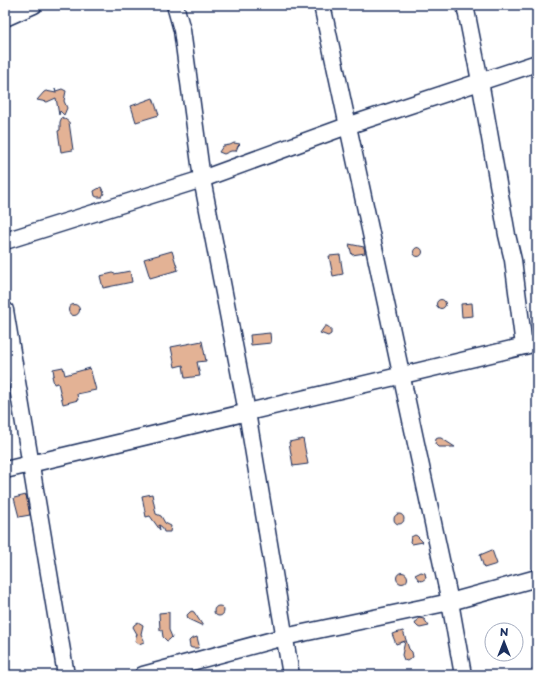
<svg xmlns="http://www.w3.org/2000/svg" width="542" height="680" font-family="'Playpen Sans',sans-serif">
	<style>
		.building { fill: #e3b295; stroke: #1b2f5e }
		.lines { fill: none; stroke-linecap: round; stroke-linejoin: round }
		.minor-casing { stroke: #1b2f5e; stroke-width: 19 }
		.minor { stroke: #fff; stroke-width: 16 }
	</style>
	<rect width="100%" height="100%" fill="#fff"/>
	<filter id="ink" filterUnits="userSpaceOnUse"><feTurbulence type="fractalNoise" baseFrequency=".025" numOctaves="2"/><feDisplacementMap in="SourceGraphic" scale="8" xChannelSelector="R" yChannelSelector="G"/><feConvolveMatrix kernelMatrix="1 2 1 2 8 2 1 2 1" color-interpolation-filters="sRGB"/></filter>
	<g filter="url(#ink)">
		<g class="building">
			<polygon points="55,89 56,91 62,89 66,91 64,101 67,108 64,115 60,111 59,115 56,98 47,102 37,100 44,92 46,91 56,93"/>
			<polygon points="153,98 159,115 136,122 131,106"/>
			<polygon points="62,117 69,122 73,150 61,152 58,131 60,130 60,122"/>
			<polygon points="234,143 240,144 238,146 236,151 231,151 224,154 219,152 223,146 230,145"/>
			<polygon points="101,187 104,193 102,197 97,197 95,196 94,191"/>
			<polygon points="349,244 364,247 365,253 352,255"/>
			<circle cx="418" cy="252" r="4.5"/>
			<polygon points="172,251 178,270 150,278 144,259"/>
			<polygon points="340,255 343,274 333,276 329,256"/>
			<polygon points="130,271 132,282 103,288 100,276 113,273 114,274"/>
			<circle cx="441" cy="304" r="4.5"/>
			<polygon points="472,303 473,316 462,317 461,304"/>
			<circle cx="74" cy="310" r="5.5"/>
			<polygon points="325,326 327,326 331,329 331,334 328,336 320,333"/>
			<polygon points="270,333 271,343 251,345 250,335"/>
			<polygon points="202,341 206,361 197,362 200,376 185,378 183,365 175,367 171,347"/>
			<polygon points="63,367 65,375 90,368 96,390 77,394 78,400 63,404 58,383 54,384 52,376 54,375 53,369"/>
			<polygon points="438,438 441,438 455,447 438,447 435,444 436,439"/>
			<polygon points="303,439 308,464 293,466 289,442"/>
			<polygon points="152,494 156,514 161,516 165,523 171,526 170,532 164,532 162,527 159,525 160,530 150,516 146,517 142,496"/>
			<polygon points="26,495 30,515 19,517 14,498"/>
			<circle cx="399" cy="519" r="5"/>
			<polygon points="415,535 417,536 423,542 412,544 410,542 411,537"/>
			<polygon points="492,550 497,564 484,568 480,555"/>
			<polygon points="421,572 425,573 426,578 422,581 419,580 415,575"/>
			<circle cx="402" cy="578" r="5.5"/>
			<circle cx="219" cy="611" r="5"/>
			<polygon points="192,611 194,612 203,626 188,619 187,615 190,612"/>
			<polygon points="169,612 169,630 172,637 169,640 167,641 163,637 162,630 160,630 159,613"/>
			<polygon points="419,618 424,619 429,626 420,628 418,627 415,624"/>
			<polygon points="138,622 143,625 141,634 144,640 144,642 139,644 135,641 137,634 133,627 134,625"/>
			<polygon points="403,631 409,649 412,652 413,657 407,661 404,660 402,655 405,641 396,644 392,634"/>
			<polygon points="197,637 199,645 198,648 192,648 190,647 189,641 191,639"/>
		</g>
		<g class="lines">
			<defs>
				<g id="minor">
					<polyline points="175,5 182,30 202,179 247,412 291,675"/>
					<polyline points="322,5 450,602 463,675"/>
					<polyline points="465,5 480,81 507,235 513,260 524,346"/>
					<polyline points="5,18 34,5"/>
					<polyline points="5,241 202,179 347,126 537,63"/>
					<polyline points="5,310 66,675"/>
					<polyline points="5,470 537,343"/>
					<polyline points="143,675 284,637 450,602 537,578"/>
				</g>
			</defs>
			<use href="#minor" class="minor-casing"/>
			<use href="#minor" class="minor"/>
		</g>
	</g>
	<rect width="542" height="680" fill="none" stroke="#fff" stroke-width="20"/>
	<rect x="10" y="10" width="522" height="660" fill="none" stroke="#1b2f5e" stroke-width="1.5" filter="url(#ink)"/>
	<g transform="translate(504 642)"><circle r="19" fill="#ffffff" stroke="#a4acbf"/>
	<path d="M0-3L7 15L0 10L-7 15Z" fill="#1b2f5e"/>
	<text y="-6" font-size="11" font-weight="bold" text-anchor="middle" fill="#1b2f5e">N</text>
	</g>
</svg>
